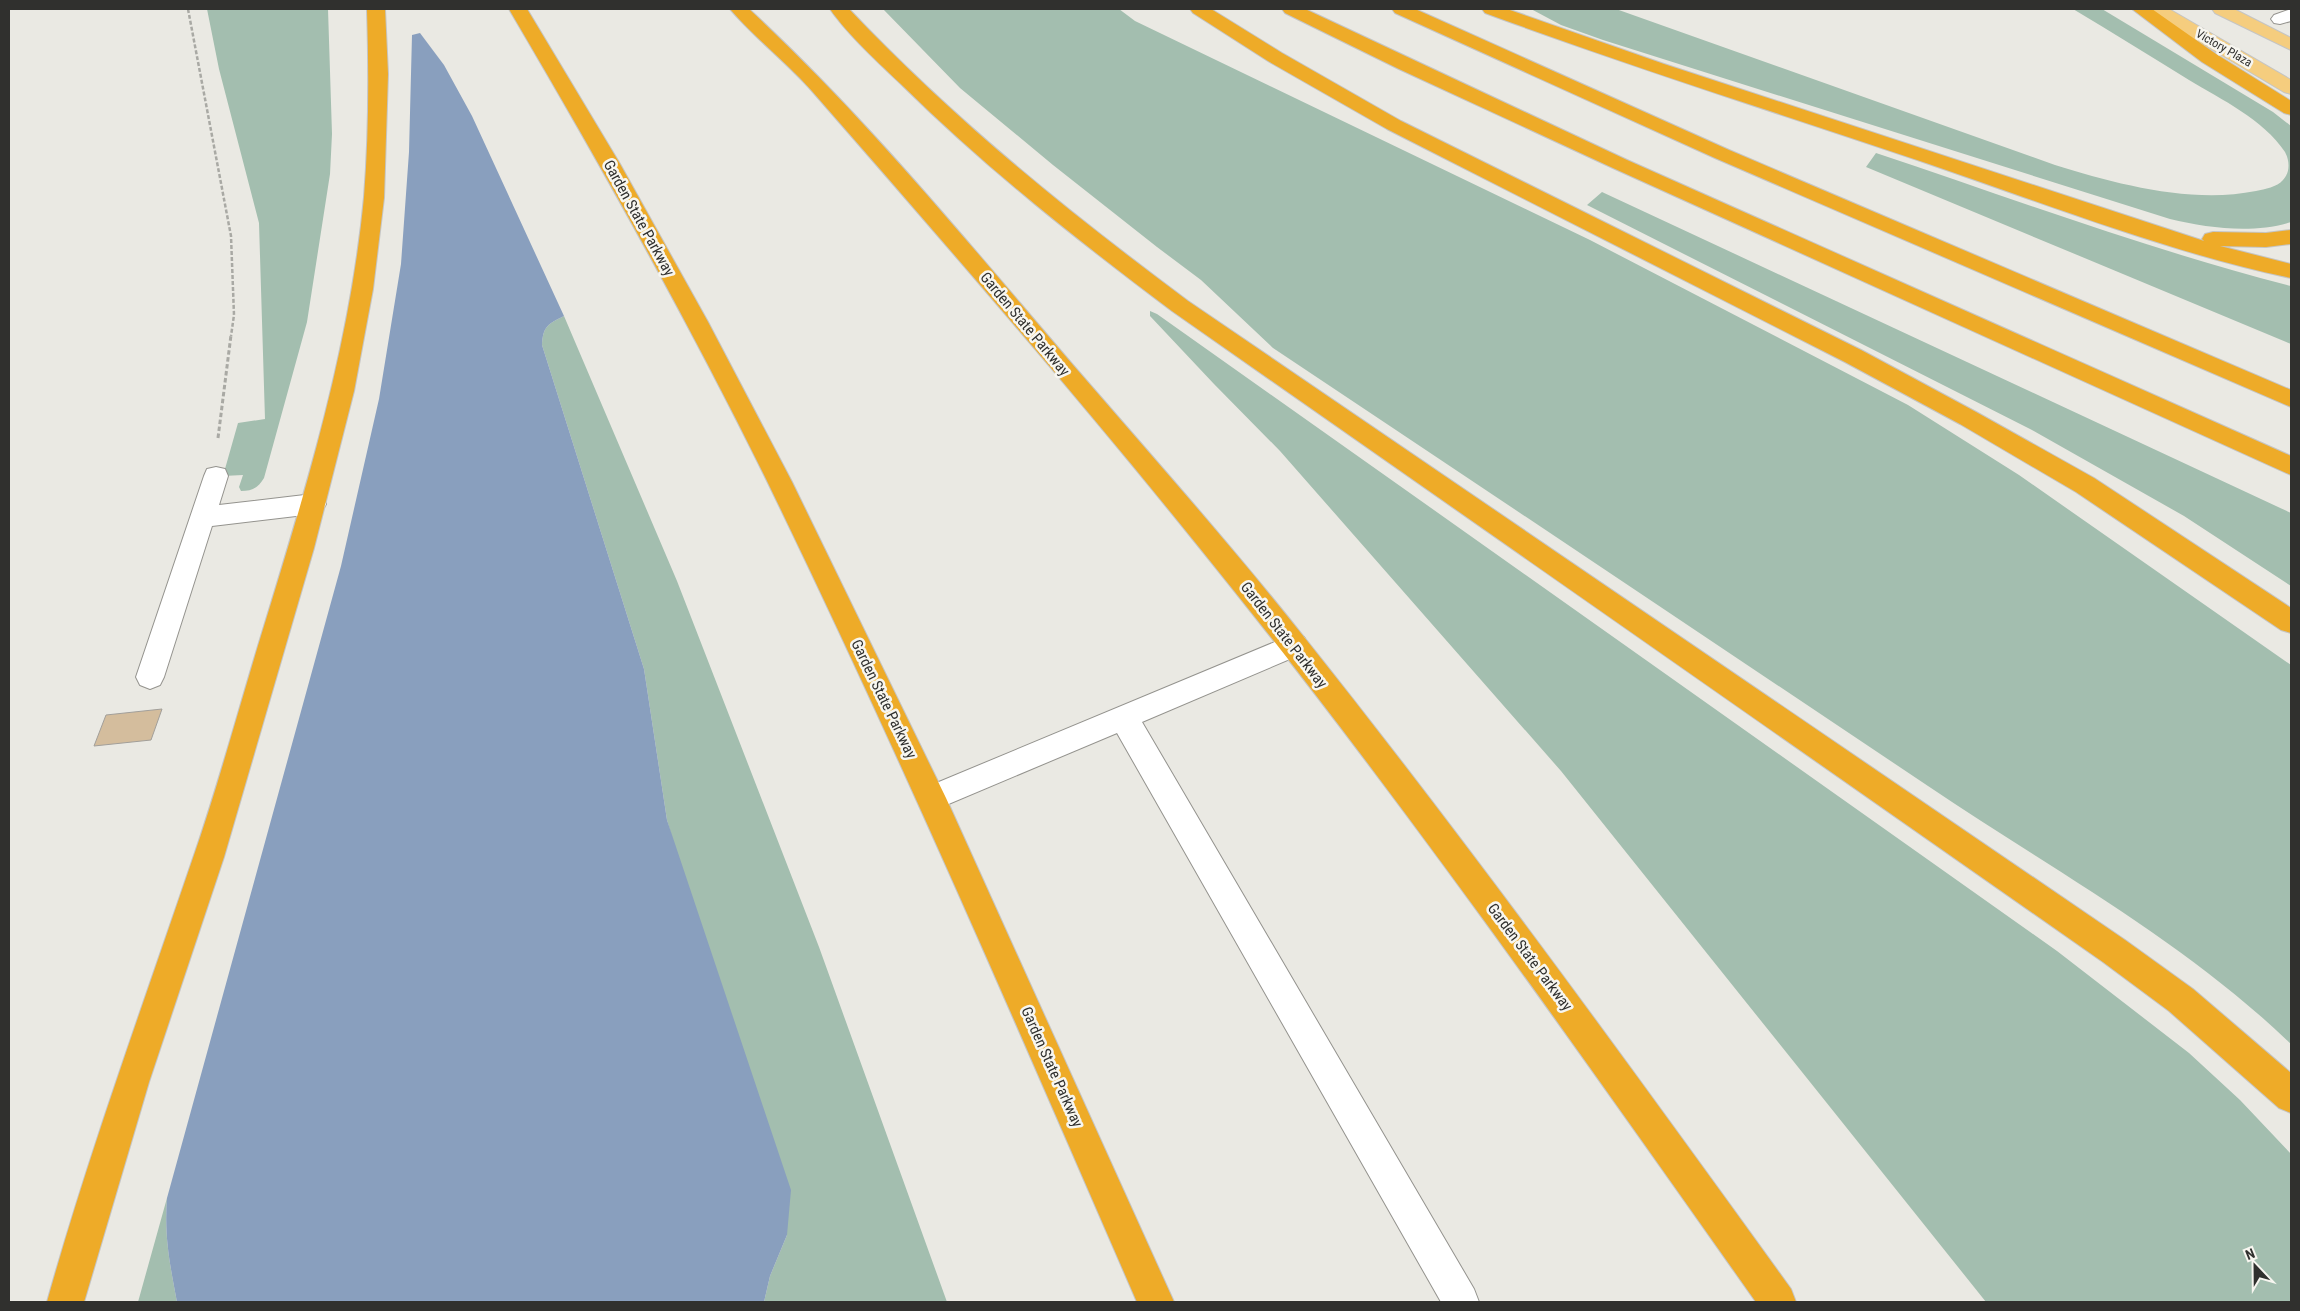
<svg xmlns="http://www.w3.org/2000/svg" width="2300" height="1311" font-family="'Roboto Condensed',sans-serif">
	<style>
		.green { fill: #a3beaf }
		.water { fill: #899fbe }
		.building { fill: #d4bd9d; stroke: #a29f9a }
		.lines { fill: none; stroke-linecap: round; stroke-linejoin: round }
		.lane-casing { stroke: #94938e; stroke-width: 2 }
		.primary-casing { stroke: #c5c5c4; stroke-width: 2 }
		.highway-casing { stroke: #c5c5c4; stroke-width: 2 }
		.path-far1 { stroke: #a9a9a4; stroke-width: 2.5; stroke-dasharray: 4 2; stroke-linecap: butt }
		.path { stroke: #a9a9a4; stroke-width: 3; stroke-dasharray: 4.5 2.5; stroke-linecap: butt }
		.lane { fill: #fff; fill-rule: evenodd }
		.primary { fill: #f5cd7e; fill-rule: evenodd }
		.highway { fill: #eeab28; fill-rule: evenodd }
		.labels { text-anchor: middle; stroke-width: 5; stroke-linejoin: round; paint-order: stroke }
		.far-street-label { font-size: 12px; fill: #30302e; stroke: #f7f6f0 }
		.street-label { font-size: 15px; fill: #30302e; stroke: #f7f6f0 }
	</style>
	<rect width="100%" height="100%" fill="#eae9e3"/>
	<g class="green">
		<path d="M207,9H328L332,134L330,174L307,322L264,478C258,488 252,491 241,491L239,487L243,475L223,476L238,423L265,419L259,223L219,69Z"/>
		<path d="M883,9H1119L1135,21L1590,240L1908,405L2019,475L2291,665V1044C2183,940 2051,869 1928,786C1710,640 1492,494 1273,348L1201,280L1157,247L1053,165L960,88Z"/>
		<path d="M1531,9H1616L2055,165C2116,184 2191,204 2256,191C2265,189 2277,187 2283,180C2290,173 2290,161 2285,152C2263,119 2222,100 2189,80C2150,56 2112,32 2073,9H2102L2273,112L2291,126V222C2253,234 2208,228 2170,219L1603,40L1561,25Z"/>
		<path d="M1876,153C2014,199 2150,250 2291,286V344L1866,167Z"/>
		<polygon points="1602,192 2291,513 2291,586 2184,516 2032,430 1587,205"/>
		<polygon points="1150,311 1157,314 2057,951 2189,1053 2240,1100 2291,1154 2291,1302 1986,1302 1561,771 1280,451 1214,384 1150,316"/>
		<path d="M564,316L677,581L819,947L947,1302H764L770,1276L787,1235L667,820L644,669L542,345C543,326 548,324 564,316Z"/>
		<path d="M167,1198C164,1237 170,1265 177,1302H138Z"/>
	</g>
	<path class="water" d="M420,33L444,65L472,116L564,316C548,324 543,326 542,345L644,669L667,820L791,1190L787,1235L770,1276L764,1302H177C170,1265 164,1237 167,1198L341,566L379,399L401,264L409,152L412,35Z"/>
	<polygon class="building" points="162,709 151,740 94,746 106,715"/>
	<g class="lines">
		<defs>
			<g id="lane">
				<polygon points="2291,9 2291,21 2280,24 2274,23 2271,19 2274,15"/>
				<polygon points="216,467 225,469 228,476 219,505 313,494 322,497 326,504 322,511 313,514 212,526 164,677 160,685 150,689 140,685 136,677 204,476 207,469"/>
				<polygon points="1294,634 1304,637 1308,645 1304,653 1142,722 1474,1289 1479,1302 1441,1302 1117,733 932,811 922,807 917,798 922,789"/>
			</g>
			<g id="primary">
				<polygon points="2148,9 2169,9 2291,80 2291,94 2284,92 2151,13"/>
				<polygon points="2212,9 2234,9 2291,38 2291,50 2215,13"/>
			</g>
			<g id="highway">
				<path d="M367,9H385L388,74L384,198L373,289L354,391L314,548L224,857L149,1082L84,1302H47C89,1153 142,1008 192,861C218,787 238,711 261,636C305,493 350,347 364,197C369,135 369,72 367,9Z"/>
				<path d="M509,9H527L620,164L708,322L792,482L946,798L1174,1302H1137C1018,1028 900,754 769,485C689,322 601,165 509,9Z"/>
				<path d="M730,9H749C866,117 969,244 1073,365C1151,455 1230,544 1304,637C1473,849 1632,1069 1791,1289L1796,1302H1756C1576,1047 1396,790 1199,547C1074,392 943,241 812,91C786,62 755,38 730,9Z"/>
				<path d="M830,9H849C952,118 1067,211 1188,301L2125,940L2193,989L2291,1073V1113L2279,1108L2169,1011L2103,962L1172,311C1079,241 987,169 903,86C880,64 848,35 830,9Z"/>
				<polygon points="1190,9 1211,9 1282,53 1401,121 1861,350 1976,412 2094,478 2291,608 2291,633 2281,630 2076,492 1960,424 1845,362 1387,129 1268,61 1193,13"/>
				<polygon points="1282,9 1305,9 1627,160 2291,456 2291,475 1613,168 1399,69 1285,13"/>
				<polygon points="1392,9 1415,9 1729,150 2291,390 2291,407 1715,158 1395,13"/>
				<path d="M1482,9H1507L1664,64L2204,241L2202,239L2205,234L2213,232L2266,233L2291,230V244L2266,247L2220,246L2291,264V278C2168,252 2049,205 1929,164C1781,114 1632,67 1485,13Z"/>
				<polygon points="2132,9 2152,9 2216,54 2291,101 2291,115 2284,113 2202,62"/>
			</g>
		</defs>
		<use href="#lane" class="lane-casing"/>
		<use href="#primary" class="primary-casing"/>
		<use href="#highway" class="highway-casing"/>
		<polyline class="path-far1" points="188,9 231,236 234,315 231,336"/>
		<polyline class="path" points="218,438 231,335"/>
		<use href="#lane" class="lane"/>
		<use href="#primary" class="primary"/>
		<use href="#highway" class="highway"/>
	</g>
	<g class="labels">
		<g class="far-street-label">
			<text transform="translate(2224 48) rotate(30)" y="4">Victory Plaza</text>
		</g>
		<g class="street-label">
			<text transform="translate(639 218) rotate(61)" y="5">Garden State Parkway</text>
			<text transform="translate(1025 324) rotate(50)" y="5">Garden State Parkway</text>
			<text transform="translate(1284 635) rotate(52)" y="5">Garden State Parkway</text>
			<text transform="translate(884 699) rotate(64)" y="5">Garden State Parkway</text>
			<text transform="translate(1530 957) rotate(53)" y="5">Garden State Parkway</text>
			<text transform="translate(1052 1067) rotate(66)" y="5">Garden State Parkway</text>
		</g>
	</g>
	<rect width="2300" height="1311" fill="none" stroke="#30302e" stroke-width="20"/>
	<g transform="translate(2255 1266) rotate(338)" stroke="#f7f6f0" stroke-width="4" paint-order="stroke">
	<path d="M0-4L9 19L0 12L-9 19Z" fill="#30302e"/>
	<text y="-8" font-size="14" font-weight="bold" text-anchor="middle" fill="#30302e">N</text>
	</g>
</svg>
